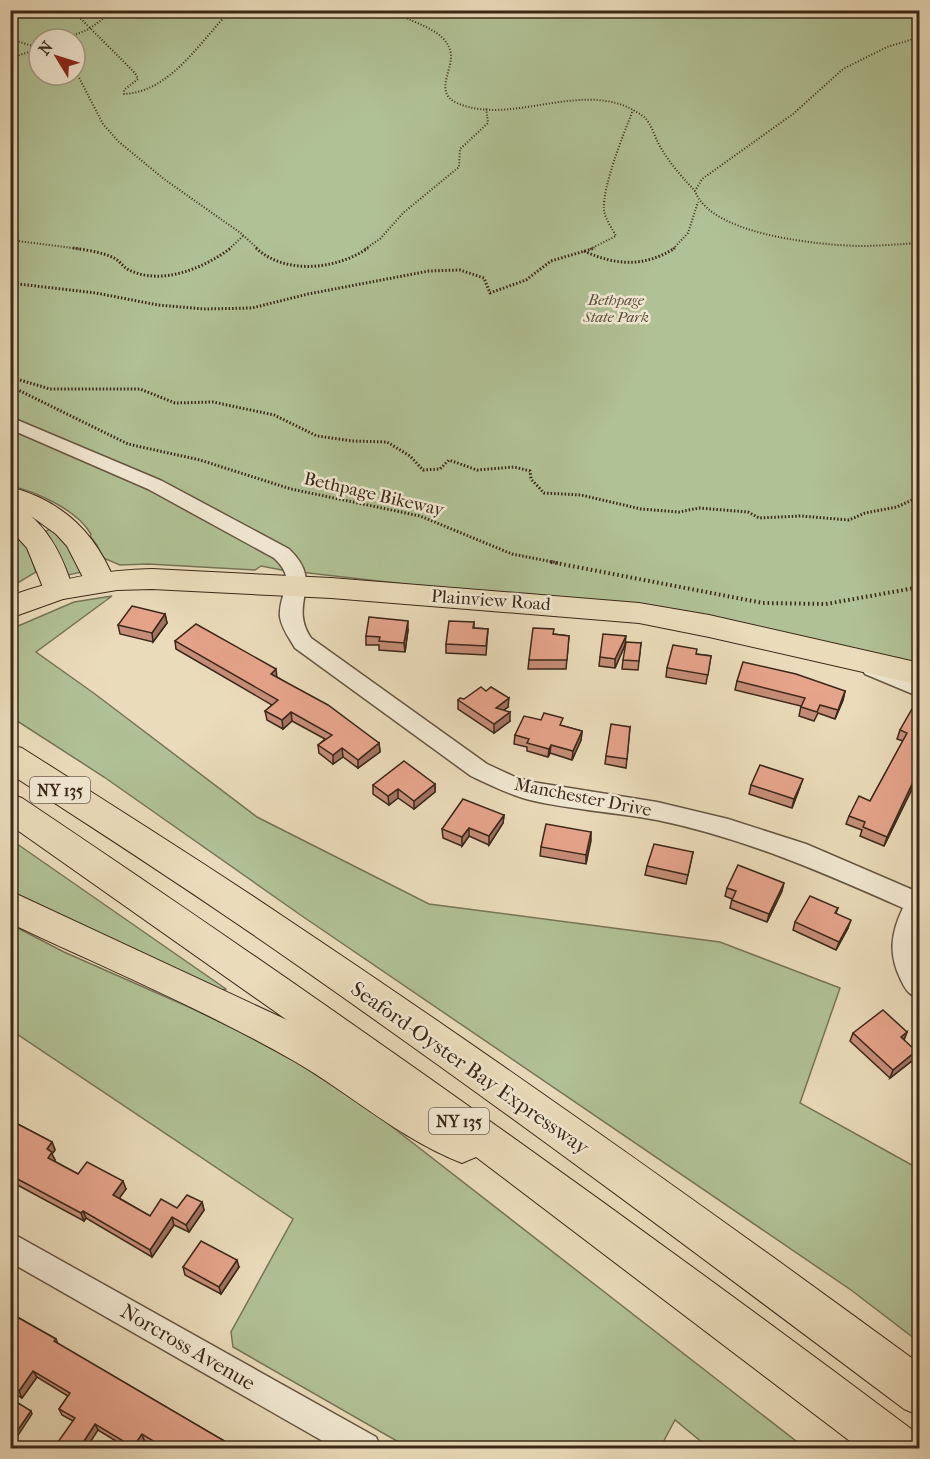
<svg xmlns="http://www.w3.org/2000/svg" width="930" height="1459" font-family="'IM FELL French Canon',serif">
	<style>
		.green { fill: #b0c195; stroke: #767457; stroke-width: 1.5; fill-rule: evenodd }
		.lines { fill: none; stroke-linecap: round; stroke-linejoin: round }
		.minor-casing { stroke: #675541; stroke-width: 3 }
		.primary-casing { stroke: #3b2819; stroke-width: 2 }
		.motorway-casing { stroke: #3b2819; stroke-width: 2 }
		.path-far2 { stroke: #3b2819; stroke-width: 2; stroke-dasharray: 1 2; stroke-linecap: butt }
		.path-far1 { stroke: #3b2819; stroke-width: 3; stroke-dasharray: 1.5 2; stroke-linecap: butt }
		.path { stroke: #3b2819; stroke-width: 4; stroke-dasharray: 1.5 3; stroke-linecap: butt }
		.minor { fill: #f1e8d2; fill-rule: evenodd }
		.primary { fill: #eadbba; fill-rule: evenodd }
		.motorway { fill: #eadbba; fill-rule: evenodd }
		.wall { fill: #c68d78; stroke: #3b2819; stroke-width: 1.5 }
		.shaded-wall { fill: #a17361; stroke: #3b2819; stroke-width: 1.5 }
		.building { fill: #e6a48b; stroke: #3b2819; stroke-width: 1.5 }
		.labels { text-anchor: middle; stroke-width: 5; stroke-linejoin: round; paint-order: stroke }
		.far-park-label { font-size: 15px; font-style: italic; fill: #584e38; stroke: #f1e8d2 }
		.shield { fill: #f1e8d2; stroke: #726250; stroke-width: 1.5 }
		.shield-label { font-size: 16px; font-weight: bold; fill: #3b2819 }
		.street-label { font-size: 18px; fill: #3b2819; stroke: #f1e8d2 }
		.near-street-label { font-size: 21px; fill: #3b2819; stroke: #f1e8d2 }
	</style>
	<rect width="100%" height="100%" fill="#eadbba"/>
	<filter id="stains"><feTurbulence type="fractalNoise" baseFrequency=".00333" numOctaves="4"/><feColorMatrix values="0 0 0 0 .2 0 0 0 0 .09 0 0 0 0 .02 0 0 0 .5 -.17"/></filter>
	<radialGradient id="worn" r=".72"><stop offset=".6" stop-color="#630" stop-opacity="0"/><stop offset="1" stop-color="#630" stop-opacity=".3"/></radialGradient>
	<g class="green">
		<path d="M11,11H919V674L677,615L282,570L261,566L255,570L148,564L120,565L101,557L97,545L90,536L91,534C77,510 37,492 11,486ZM39,39H75V75H39Z"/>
		<polygon points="56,526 82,572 68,575 46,531"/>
		<polygon points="10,529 26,543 36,572 11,587"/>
		<polygon points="112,596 36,652 95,694 257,817 429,904 720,942 840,988 800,1103 919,1169 919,1342 851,1290 302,916 104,777 11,717 11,629 74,602"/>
		<polygon points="10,839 226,989 221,991 11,892"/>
		<polygon points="10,924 64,952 191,1008 312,1067 382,1119 805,1448 709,1448 675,1420 660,1448 409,1448 233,1347 231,1332 293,1219 11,1030"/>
	</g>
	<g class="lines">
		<defs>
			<g id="minor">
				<path d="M10,417L162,481L289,549C326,584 287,602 311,638L487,764L515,777L532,782L657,802L728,819L806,844L913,890L920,888V929L917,944L920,999C909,995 905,989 901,980C888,954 891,933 903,908C822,872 744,838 657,820C615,812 572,810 530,800C510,795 490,785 471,776L295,648C290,639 282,629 280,617C278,592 299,581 274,558L148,489L10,429Z"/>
				<polygon points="873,661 920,680 920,697 865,674 862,669 865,664"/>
				<polygon points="10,1232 376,1437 381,1448 335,1448 10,1262"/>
			</g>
			<path id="primary" d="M152,569L331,578L639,603L709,615L920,663V685L709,637L639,623L331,598L152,589L117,590L63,599L10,618V596C57,579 102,570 152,569Z"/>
			<g id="motorway">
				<path d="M10,487C61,500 96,533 115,582L111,589L100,592L89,589L67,546L56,534L31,516C53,536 65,562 73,590L69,597L58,600L47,597L27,548L10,529Z"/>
				<path d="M10,745L22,748C110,804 198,859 284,917C500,1061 711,1211 920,1364V1416L904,1409C691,1249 478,1090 258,938C177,882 93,828 10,774Z"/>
				<path d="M10,794L22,798C325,1001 622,1212 914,1431L920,1448H859L476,1157L462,1163C400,1139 351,1094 294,1061C203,1009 105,968 10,923V891L287,1020L10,825Z"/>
			</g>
		</defs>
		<use href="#minor" class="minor-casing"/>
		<use href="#primary" class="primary-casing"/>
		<use href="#motorway" class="motorway-casing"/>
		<g class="path-far2">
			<path d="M72,10L135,73L138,79L124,90V94C171,92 201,40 231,10"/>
			<path d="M391,10C408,22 444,28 450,50C456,67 432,92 457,103C513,128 589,74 644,117C652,124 655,139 661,148C670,164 683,178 695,191"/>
			<path d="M920,37L887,47L843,69L793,114L702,179L695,191C711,235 818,245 860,246C880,246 900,244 920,243"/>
			<polyline points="10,39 39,48"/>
			<polyline points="65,39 89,29 115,10"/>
			<polyline points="10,58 39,49"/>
			<polyline points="75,70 103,124 119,142 164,179 242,234 258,249"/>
			<polyline points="10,240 81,249"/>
			<polyline points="229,249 243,236"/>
			<polyline points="365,249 380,239 403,213 459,167 460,149 488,123 486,107"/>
			<path d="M590,249L616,236C612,228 605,219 604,210C602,187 624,133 633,110"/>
			<polyline points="673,249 688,233 698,202"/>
		</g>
		<g class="path-far1">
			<path d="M73,248C86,250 102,252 114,258C120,261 123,267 129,270C162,286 204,268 231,248"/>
			<path d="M256,248C285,275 336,270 368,248"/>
			<path d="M584,251C616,266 645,267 675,248"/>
			<polyline points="10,283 96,293 158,305 204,309 252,308 308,294 429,271 460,270 484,278 490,293 526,280 551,261 595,248"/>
			<polyline points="10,377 50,389 140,389 175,403 213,402 274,415 317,436 352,441 387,442 410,456 423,470 440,469 449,460 477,470 514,467 530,471 531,479 544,493 581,495 641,509 679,512 699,508 748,512 759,518 801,516 849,520 865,513 897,507 912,500 920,501"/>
			<polyline points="10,386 128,444 200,460 291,489 420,516 512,554 558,563"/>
		</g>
		<polyline class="path" points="551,562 763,603 826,604 920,587"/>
		<use href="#minor" class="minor"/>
		<use href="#primary" class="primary"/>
		<use href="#motorway" class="motorway"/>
	</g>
	<g class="wall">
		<polygon points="165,614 167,623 153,642 120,634 118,625"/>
		<polygon points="474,622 474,628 488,629 486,655 446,653 446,644"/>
		<polygon points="408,630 405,652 379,650 379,645 366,645 366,636"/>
		<polygon points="553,634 569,636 566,669 528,669 529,660"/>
		<polygon points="175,641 277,677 379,743 380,752 358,768 343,757 333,764 319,753 318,745 325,739 292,721 283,729 267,720 265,711 272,705 176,649"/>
		<polygon points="641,643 638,670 622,669 623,660"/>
		<polygon points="625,645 615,668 599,666 600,657"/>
		<polygon points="696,654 711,656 706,684 666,677 667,668"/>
		<polygon points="737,681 845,691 843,700 835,719 818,713 814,721 799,716 801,706 735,690"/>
		<polygon points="458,700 508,707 504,710 510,721 494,733 458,709"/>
		<polygon points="920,712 920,793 919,794 911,791 884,846 860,836 862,830 846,824 849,816 870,801 903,741 897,739 900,730"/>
		<polygon points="563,726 582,731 581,740 572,760 550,753 548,757 527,751 527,747 514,744 515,735"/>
		<polygon points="630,727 626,768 605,764 606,756"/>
		<polygon points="435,784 435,792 414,809 398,798 389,805 373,794 373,785"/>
		<polygon points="751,785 800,787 792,808 749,794"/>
		<polygon points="504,815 503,823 489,845 469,836 462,846 443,838 442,829"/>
		<polygon points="591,832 586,864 540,856 541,847"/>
		<polygon points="693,852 686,884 645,875 647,866"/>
		<polygon points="727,888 782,891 767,922 730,908 732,899 725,896"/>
		<polygon points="838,908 836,913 848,928 836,950 793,930 795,922"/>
		<polygon points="907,1032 904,1040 913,1060 890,1078 850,1041 853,1033"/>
		<polygon points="10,1120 52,1142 55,1150 52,1154 55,1160 54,1161 78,1174 126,1189 119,1198 150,1216 202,1202 204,1210 189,1232 174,1225 152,1257 86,1218 84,1221 10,1181"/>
		<polygon points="183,1267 239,1267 221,1294 185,1275"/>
		<polygon points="10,1313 56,1339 58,1344 238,1449 158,1449 144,1440 139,1449 129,1449 98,1430 73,1421 62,1415 59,1409 68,1396 37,1377 22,1398 10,1391"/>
	</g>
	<g class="shaded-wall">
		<polygon points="165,614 167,623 153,642 152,633"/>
		<polygon points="408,621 408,630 405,652 404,643"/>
		<polygon points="626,636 625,645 615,668 615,659"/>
		<polygon points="276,669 277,678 271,674"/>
		<polygon points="845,691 843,700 835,719 838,710"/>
		<polygon points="509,698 508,707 495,716 496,708"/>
		<polygon points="291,712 292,721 283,729 282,720"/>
		<polygon points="510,712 510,721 494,733 494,724"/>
		<polygon points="582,731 581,740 572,760 573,751"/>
		<polygon points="379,743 380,752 358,768 358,760"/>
		<polygon points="551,745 550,753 548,757 549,749"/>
		<polygon points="342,748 343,757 333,764 333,755"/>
		<polygon points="803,779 800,787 792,808 794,799"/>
		<polygon points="913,782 911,791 884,846 887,837"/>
		<polygon points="435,784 435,792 414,809 414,801"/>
		<polygon points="398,789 398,798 389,805 388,796"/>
		<polygon points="504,815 503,823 489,845 489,836"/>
		<polygon points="469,828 469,836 462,846 462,837"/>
		<polygon points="591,832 591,841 586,864 586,855"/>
		<polygon points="784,883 782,891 767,922 769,914"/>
		<polygon points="851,920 848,928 836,950 839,942"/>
		<polygon points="907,1032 904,1040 901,1037"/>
		<polygon points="916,1051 913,1060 890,1078 893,1070"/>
		<polygon points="52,1142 55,1150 52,1154 55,1160 51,1165 48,1158 47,1149"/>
		<polygon points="123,1181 126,1189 116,1203 113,1195"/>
		<polygon points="202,1202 204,1210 189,1232 186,1225"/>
		<polygon points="83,1211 86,1218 84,1221 81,1213"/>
		<polygon points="172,1217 174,1225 152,1257 150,1250"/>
		<polygon points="237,1260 239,1267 221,1294 219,1287"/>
		<polygon points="33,1371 37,1377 22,1398 19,1391"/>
		<polygon points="31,1411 32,1414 15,1440 13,1437"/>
		<polygon points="95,1424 98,1430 86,1449 79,1449"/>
		<polygon points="142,1434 144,1440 139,1449 134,1449 133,1447"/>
	</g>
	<g class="building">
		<polygon points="132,606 165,614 152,633 118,625"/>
		<polygon points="369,617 408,621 404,643 379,641 380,637 366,636"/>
		<polygon points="449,621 474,622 473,628 488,629 486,646 446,644"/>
		<polygon points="196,624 276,669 271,674 328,705 379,743 358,760 342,748 333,755 318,745 332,735 291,712 282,720 265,711 278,700 175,641"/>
		<polygon points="533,628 554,629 553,634 569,636 567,660 529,660"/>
		<polygon points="603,634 626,636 615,659 600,657"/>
		<polygon points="626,642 641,643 639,661 623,660"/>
		<polygon points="673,645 697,649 696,654 711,656 708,675 667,668"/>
		<polygon points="743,662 796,674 845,691 838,710 820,705 817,712 801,707 805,698 737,681"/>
		<polygon points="481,687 486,691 491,687 509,698 496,708 510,712 494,724 458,700 460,698 464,699"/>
		<polygon points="912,709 920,712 920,785 913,782 887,837 863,827 865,822 849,816 859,796 870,801 907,733 900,730"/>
		<polygon points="544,713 563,718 560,725 582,731 573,751 551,745 549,749 527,743 529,739 515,735 524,716 541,720"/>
		<polygon points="611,724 630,727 627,759 606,756"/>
		<polygon points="404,761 435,784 414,801 398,789 388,796 373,785"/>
		<polygon points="760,765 803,779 794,799 751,785"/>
		<polygon points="463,799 504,815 489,836 469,828 462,837 442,829"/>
		<polygon points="546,824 591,832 586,855 541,847"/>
		<polygon points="654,844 693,852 688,875 647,866"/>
		<polygon points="738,865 784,883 769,914 732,900 736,891 727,888"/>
		<polygon points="810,896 838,908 835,913 851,920 839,942 795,922"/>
		<polygon points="883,1010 907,1032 901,1037 916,1051 893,1070 853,1033"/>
		<polygon points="10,1120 52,1142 47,1149 52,1152 48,1158 78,1174 87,1162 123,1181 113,1195 150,1216 161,1199 177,1208 187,1195 202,1202 186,1225 172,1217 150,1250 83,1211 81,1213 10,1175"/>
		<polygon points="201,1241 237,1260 219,1287 183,1267"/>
		<polygon points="10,1313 56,1339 54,1341 238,1449 166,1449 142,1434 133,1447 95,1424 79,1449 53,1449 75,1418 59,1409 70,1393 33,1371 19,1391 10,1386"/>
		<polygon points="10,1398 31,1411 13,1437 10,1435"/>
	</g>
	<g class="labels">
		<g class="far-park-label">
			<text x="616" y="305">Bethpage<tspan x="616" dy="17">State Park</tspan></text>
		</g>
		<g class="shield">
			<rect x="30" y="777" width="60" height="26" rx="4.5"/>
			<rect x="429" y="1108" width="60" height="26" rx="4.5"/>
		</g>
		<g class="shield-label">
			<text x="60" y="796">NY 135</text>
			<text x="459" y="1127">NY 135</text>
		</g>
		<g class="street-label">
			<text transform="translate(374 494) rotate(13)" y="6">Bethpage Bikeway</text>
			<text transform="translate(491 600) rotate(4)" y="6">Plainview Road</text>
			<text transform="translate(583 797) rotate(11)" y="6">Manchester Drive</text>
		</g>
		<g class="near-street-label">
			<text transform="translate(470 1068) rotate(35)" y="7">Seaford-Oyster Bay Expressway</text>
			<text transform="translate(188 1347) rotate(30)" y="7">Norcross Avenue</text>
		</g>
	</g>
	<rect width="930" height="1459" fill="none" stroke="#eadbba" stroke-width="36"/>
	<rect x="12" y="12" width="906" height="1435" fill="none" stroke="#3b2819" stroke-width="3"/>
	<rect x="18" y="18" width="894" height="1423" fill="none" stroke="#3b2819" stroke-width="1.5"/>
	<g transform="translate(57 57) rotate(308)"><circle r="28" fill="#f1e8d2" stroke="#a89b88" stroke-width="1.5"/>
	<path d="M0-4.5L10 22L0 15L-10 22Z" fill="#8f2418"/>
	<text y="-9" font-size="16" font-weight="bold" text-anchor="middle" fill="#3b2819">N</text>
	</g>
	<rect width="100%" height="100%" filter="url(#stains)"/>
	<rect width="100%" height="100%" fill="url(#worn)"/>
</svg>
